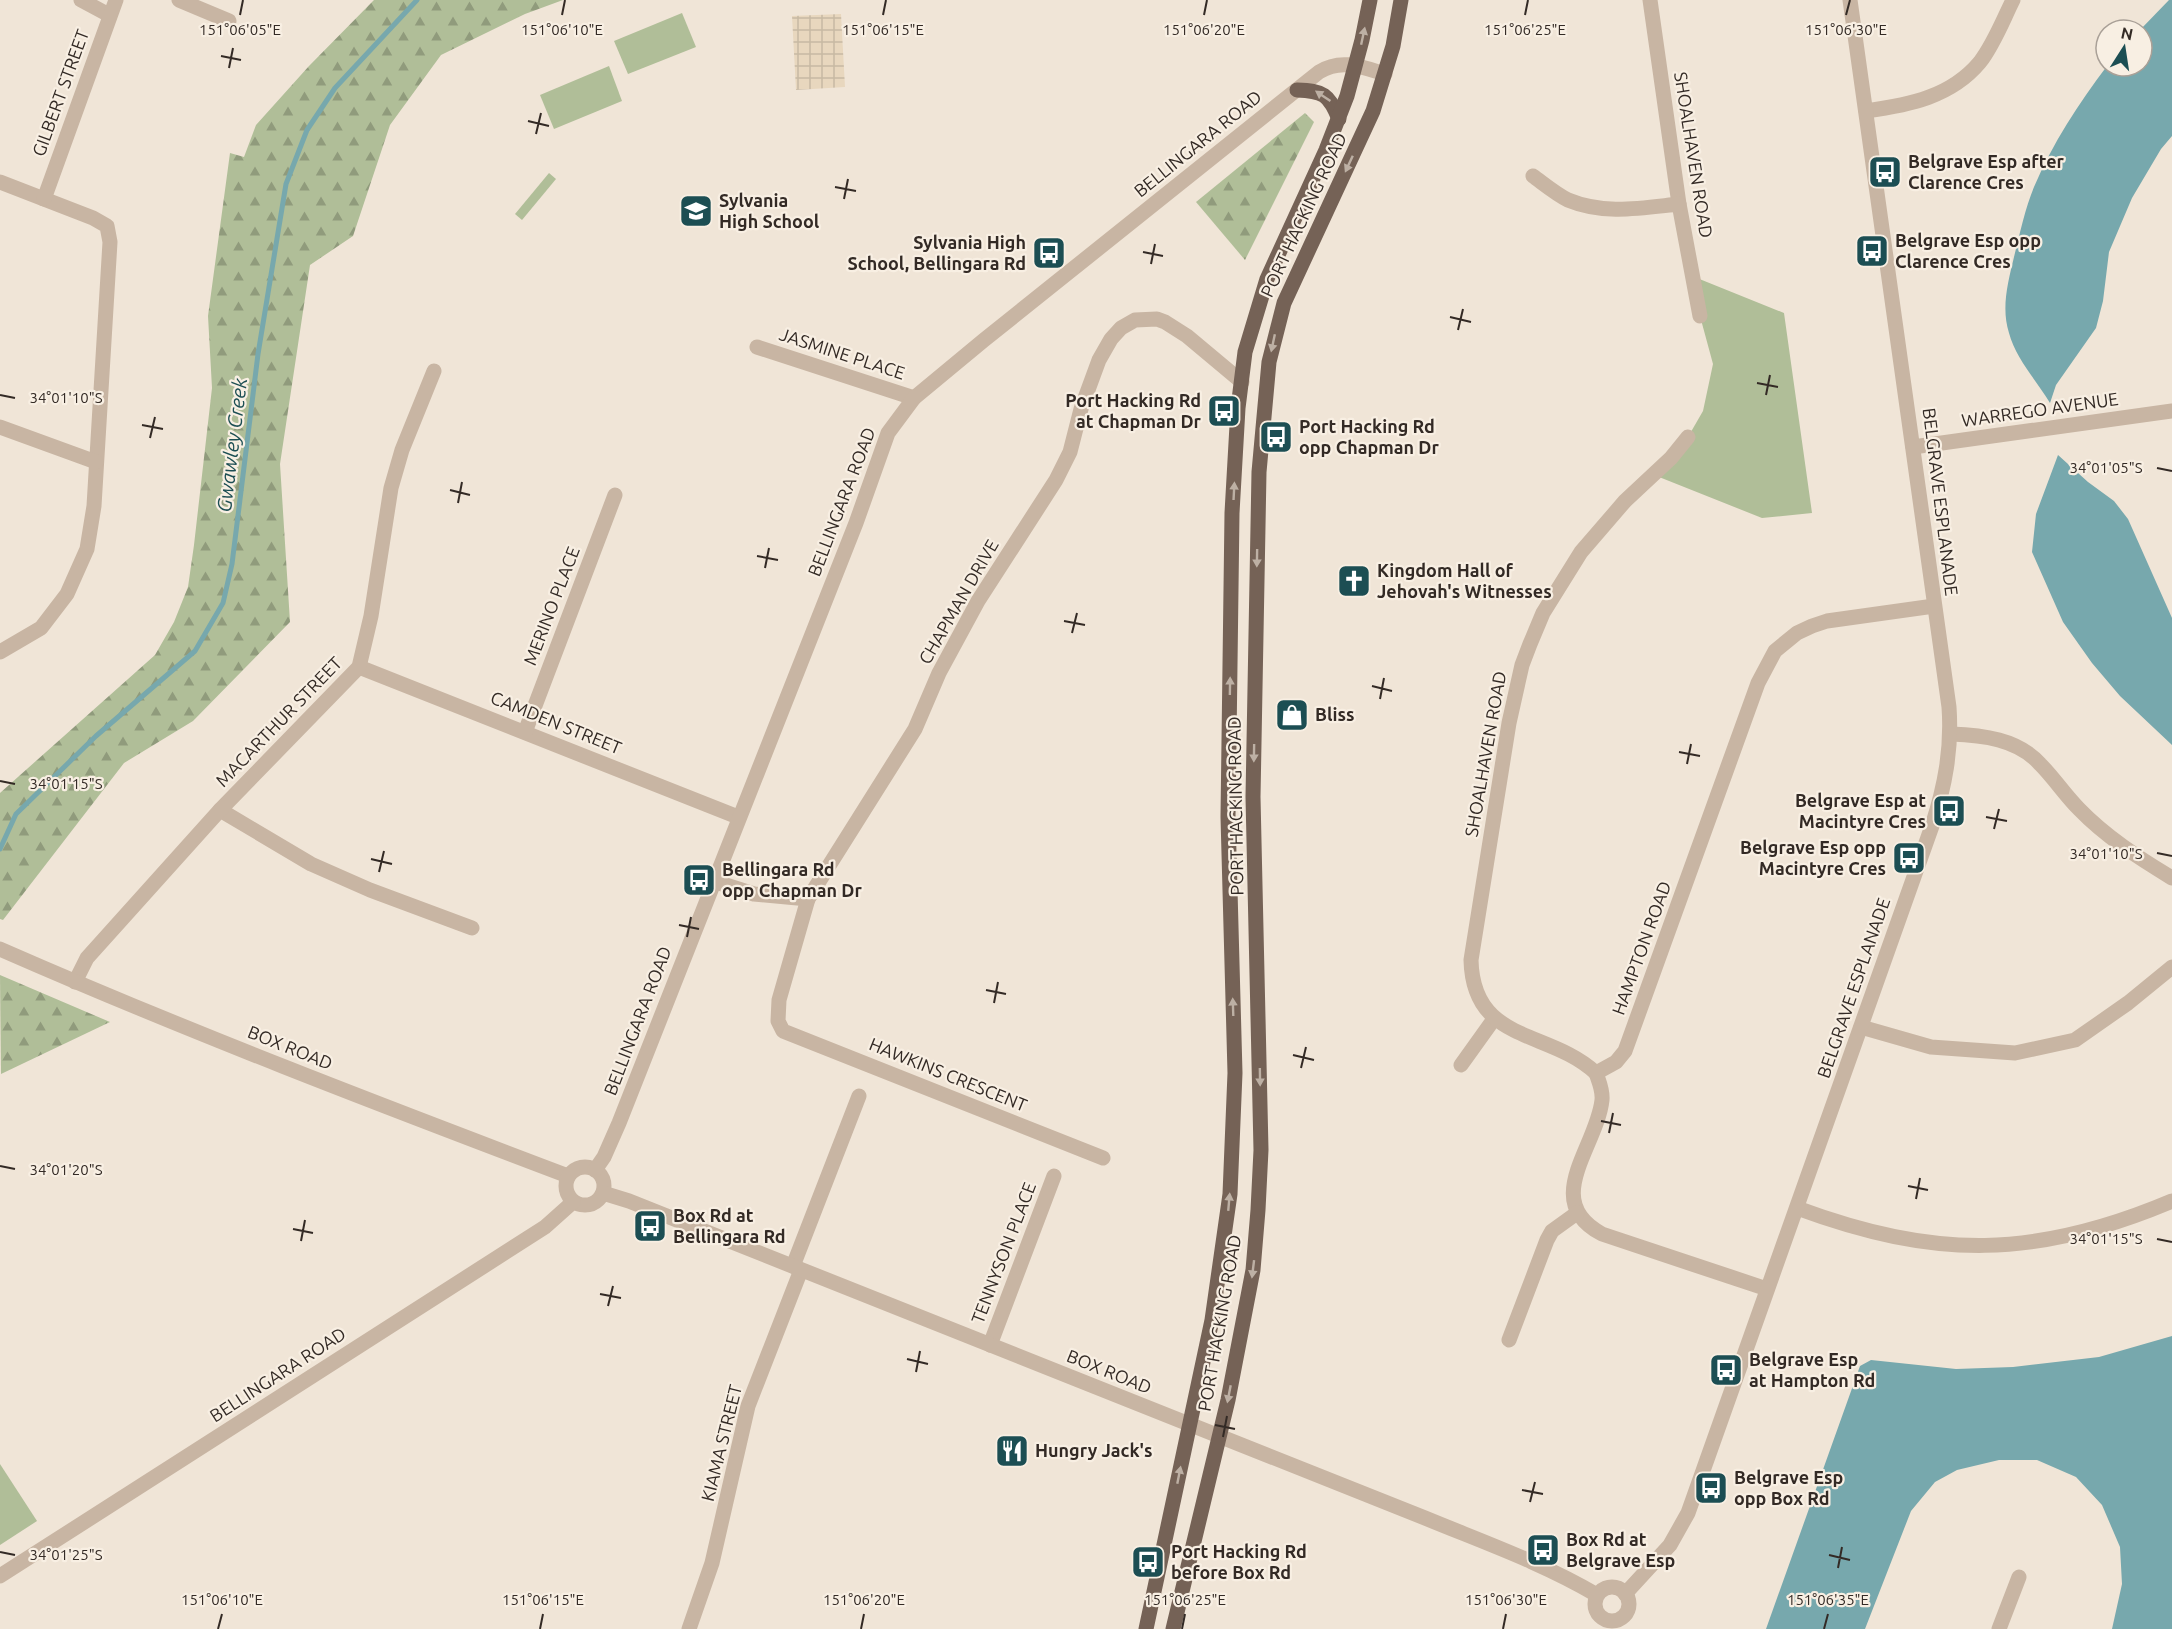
<svg xmlns="http://www.w3.org/2000/svg" width="2172" height="1629" font-family="Ubuntu,sans-serif">
	<style>
		.green { fill: #b0be98 }
		.forest { fill: url(#forest-firs) }
		.plaza { fill: url(#plaza-grid) }
		.water { fill: #77a8ad }
		.lines { fill: none; stroke-linecap: round; stroke-linejoin: round }
		.stream { stroke: #77a8ad; stroke-width: 5 }
		.minor { stroke: #c8b5a3; stroke-width: 15 }
		.tertiary { stroke: #c8b5a3; stroke-width: 15 }
		.primary { stroke: #756256; stroke-width: 15 }
		.oneway { fill: #bdb0a4 }
		.ticks { fill: none; stroke: #332a25; stroke-width: 2 }
		.labels { text-anchor: middle; stroke-width: 4.5; stroke-linejoin: round; paint-order: stroke }
		.street-label { font-size: 18px; fill: #332a25; stroke: #f8efe3 }
		.poi-label { font-size: 18px; font-weight: bold; fill: #332a25; stroke: #f8efe3; text-anchor: start }
		.water-label { font-size: 20px; font-style: italic; fill: #1c4e53; stroke: #f8efe3 }
		.ticks-label { font-size: 15px; text-anchor: middle; fill: #332a25; stroke: #f8efe3; stroke-width: 4.5; stroke-linejoin: round; paint-order: stroke }
	</style>
	<defs>
		<pattern id="forest-firs" width="22" height="20" patternUnits="userSpaceOnUse" patternTransform="scale(1.5)"><rect width="22" height="20" fill="#b0be98"/><path d="M5 1l3.5 6h-7zM16 11l3.5 6h-7z" fill="#909b7c"/></pattern>
		<pattern id="plaza-grid" width="8" height="8" patternUnits="userSpaceOnUse" patternTransform="scale(1.5)"><rect width="8" height="8" fill="#e8d7be"/><path d="M0 4h8M4 0v8" fill="none" stroke="#c7b9a3"/></pattern>
	</defs>
	<rect width="100%" height="100%" fill="#f0e5d7"/>
	<g class="green">
		<polygon points="682,13 696,47 628,74 614,41"/>
		<polygon points="609,66 622,101 554,129 540,95"/>
		<polygon points="549,173 556,179 522,220 515,214"/>
		<polygon points="1692,276 1784,313 1812,513 1762,518 1654,475 1688,437 1703,411 1713,364 1700,316"/>
		<polygon points="0,1464 37,1521 0,1545"/>
	</g>
	<g class="forest">
		<polygon points="374,0 563,0 525,14 441,55 390,125 353,236 310,265 280,464 290,622 193,721 124,763 3,920 0,919 0,793 155,655 174,622 188,587 194,545 212,388 208,316 230,153 244,157 256,125 309,66"/>
		<polygon points="1305,113 1314,122 1245,260 1196,202"/>
		<polygon points="0,975 110,1022 1,1074"/>
	</g>
	<polygon class="plaza" points="841,14 845,87 796,90 792,16"/>
	<g class="water">
		<path d="M2169,0H2172V136L2161,149L2132,198L2109,252L2103,301L2096,328L2056,385L2050,403C2037,381 2016,359 2009,333C2001,308 2008,282 2014,257C2020,233 2025,209 2034,187C2052,144 2079,103 2107,66H2142V30H2140Z"/>
		<polygon points="2058,455 2088,482 2114,501 2128,519 2172,618 2172,745 2120,696 2092,663 2063,622 2032,552 2036,514"/>
		<polygon points="2172,1336 2172,1629 2112,1629 2122,1584 2120,1547 2102,1505 2076,1477 2037,1460 1999,1460 1957,1470 1935,1482 1911,1511 1865,1629 1766,1629 1860,1366 1871,1360 1956,1369 2013,1367 2099,1357"/>
	</g>
	<g class="lines">
		<polyline class="stream" points="0,849 16,814 96,736 195,651 223,603 232,564 258,354 286,184 307,130 335,88 417,0"/>
		<g class="minor">
			<polyline points="81,0 109,15"/>
			<polyline points="179,0 229,21"/>
			<polyline points="1650,0 1679,204 1700,316"/>
			<path d="M1866,111C1909,105 1951,97 1980,62C1994,44 2003,20 2013,0"/>
			<path d="M1533,176C1544,184 1556,194 1568,200C1604,215 1641,208 1679,204"/>
			<polyline points="0,182 93,218 107,226 110,242 94,506 87,549 67,594 41,628 0,652"/>
			<polyline points="44,199 116,0"/>
			<polyline points="757,347 914,398"/>
			<polyline points="0,427 96,462"/>
			<polyline points="1913,447 2172,411"/>
			<polyline points="359,667 738,817"/>
			<polyline points="525,732 615,495"/>
			<path d="M1951,734C1982,735 2018,739 2040,764C2054,778 2065,795 2079,809C2106,837 2139,858 2172,878"/>
			<polyline points="220,810 311,864 370,890 472,928"/>
			<polyline points="713,881 754,894 808,899"/>
			<polyline points="75,982 87,958 220,810 359,667 371,616 391,488 402,450 434,371"/>
			<polyline points="1861,1027 1931,1047 2015,1053 2075,1040 2128,1003 2172,967"/>
			<polyline points="1461,1065 1494,1019"/>
			<path d="M1596,1073C1549,1029 1473,1044 1471,960L1509,723L1522,665L1530,644L1543,613L1581,552L1625,501L1671,458L1688,437"/>
			<polyline points="1103,1158 783,1031 778,1021 779,1000 808,899 915,729 939,673 978,601 1056,480 1070,452 1081,409 1099,360 1111,339 1121,328 1135,320 1157,319 1165,322 1187,336 1242,382"/>
			<path d="M1797,1208C1935,1259 2035,1259 2172,1201"/>
			<polyline points="793,1266 859,1096"/>
			<path d="M1767,1289L1602,1234C1540,1201 1597,1147 1602,1100C1603,1090 1599,1082 1596,1073L1616,1062L1625,1051L1758,683L1775,651L1797,633L1812,626L1827,621L1934,606"/>
			<polyline points="1509,1340 1547,1240 1552,1231 1577,1213"/>
			<polyline points="990,1345 1054,1176"/>
			<polyline points="689,1629 712,1563 748,1406 801,1270"/>
			<polyline points="1999,1629 2019,1577"/>
		</g>
		<g class="tertiary">
			<path d="M0,949C187,1031 378,1104 568,1176"/>
			<circle cx="585" cy="1186" r="19"/>
			<path d="M595,1170L604,1157L619,1123L856,523L888,433L914,398L984,340L1319,72C1341,58 1362,67 1385,74"/>
			<path d="M603,1193L629,1201L1425,1518C1483,1542 1543,1563 1597,1595"/>
			<polyline points="0,1576 545,1227 573,1202"/>
			<circle cx="1612" cy="1604" r="17"/>
			<path d="M1625,1594L1670,1545L1688,1513L1932,826C1945,786 1952,749 1949,707L1850,0"/>
		</g>
		<g class="primary">
			<path d="M1297,90C1323,91 1329,94 1339,119"/>
			<polyline points="1146,1629 1212,1320 1230,1194 1235,1073 1228,817 1232,513 1238,408 1245,352 1267,279 1326,150 1347,96 1362,40 1370,0"/>
			<polyline points="1173,1629 1228,1400 1253,1270 1258,1210 1261,1150 1253,797 1259,472 1269,362 1284,303 1373,111 1393,46 1401,0"/>
		</g>
	</g>
	<defs><path id="oneway-solid" d="M-6-.8H1V-3.2L6.5 0L1 3.2V.8H-6Z" transform="scale(1.5)"/></defs>
	<g class="oneway">
		<use href="#oneway-solid" transform="translate(1363 36) rotate(-78)"/>
		<use href="#oneway-solid" transform="translate(1323 96) rotate(-146)"/>
		<use href="#oneway-solid" transform="translate(1349 164) rotate(115)"/>
		<use href="#oneway-solid" transform="translate(1273 343) rotate(102)"/>
		<use href="#oneway-solid" transform="translate(1234 491) rotate(-87)"/>
		<use href="#oneway-solid" transform="translate(1257 558) rotate(91)"/>
		<use href="#oneway-solid" transform="translate(1230 686) rotate(-89)"/>
		<use href="#oneway-solid" transform="translate(1254 753) rotate(91)"/>
		<use href="#oneway-solid" transform="translate(1233 1007) rotate(-92)"/>
		<use href="#oneway-solid" transform="translate(1260 1077) rotate(89)"/>
		<use href="#oneway-solid" transform="translate(1229 1202) rotate(-85)"/>
		<use href="#oneway-solid" transform="translate(1253 1269) rotate(97)"/>
		<use href="#oneway-solid" transform="translate(1229 1394) rotate(101)"/>
		<use href="#oneway-solid" transform="translate(1179 1475) rotate(-79)"/>
	</g>
	<path class="ticks" d="M240,15L243,0M562,15L565,0M883,15L886,0M1204,15L1207,0M1525,15L1528,0M1846,15L1850,0M221,56L241,60M229,68L233,48M528,121L549,126M536,134L541,113M835,187L856,191M844,199L848,179M1143,252L1163,256M1151,264L1155,244M1450,317L1471,322M1458,330L1463,309M1757,383L1778,387M0,395L15,398M1766,395L1770,375M142,425L163,429M150,438L155,417M2157,468L2172,471M450,490L470,495M458,503L462,482M757,556L778,560M765,568L769,548M1064,621L1085,625M1072,633L1077,613M1372,686L1392,691M1380,699L1384,678M1679,752L1700,756M1687,764L1691,744M0,781L15,784M1986,817L2007,821M1994,829L1999,809M2157,853L2172,856M371,859L392,864M379,872L384,851M679,925L699,929M687,937L691,917M986,990L1006,994M994,1003L998,982M1293,1055L1314,1060M1301,1068L1306,1047M1601,1121L1621,1125M1609,1133L1613,1113M0,1166L15,1169M1908,1186L1928,1190M1916,1199L1920,1178M293,1229L313,1233M2157,1239L2172,1242M301,1241L305,1220M600,1294L621,1298M608,1306L613,1286M907,1359L928,1364M916,1372L920,1351M1215,1425L1235,1429M1223,1437L1227,1416M1522,1490L1543,1494M1530,1502L1535,1482M0,1552L15,1555M1829,1555L1850,1560M1838,1568L1842,1547M218,1629L222,1614M540,1629L543,1614M861,1629L864,1614M1182,1629L1185,1614M1503,1629L1506,1614M1824,1629L1828,1614"/>
	<defs>
		<symbol id="bus-square" viewBox="-11 -11 22 22"><rect x="-9" y="-9" width="18" height="18" rx="4" fill="#1c4e53" stroke="#f8efe3"/><path d="M-5-6H5V4H4V6H2V4H-2V6H-4V4H-5ZM-3.5-4V0h7V-4ZM-3.5 1.2v1.5H-2V1.2ZM2 1.2v1.5H3.5V1.2Z" fill="#fff"/></symbol>
		<symbol id="school-square" viewBox="-11 -11 22 22"><rect x="-9" y="-9" width="18" height="18" rx="4" fill="#1c4e53" stroke="#f8efe3"/><path d="M0-5L7-2L0 1L-7-2ZM-4 1L0 2.5L4 1V4Q0 6-4 4Z" fill="#fff"/></symbol>
		<symbol id="church-square" viewBox="-11 -11 22 22"><rect x="-9" y="-9" width="18" height="18" rx="4" fill="#1c4e53" stroke="#f8efe3"/><path d="M-1.2-6h2.4v3.5h3.3v2.4h-3.3V6h-2.4V-.1h-3.3v-2.4h3.3Z" fill="#fff"/></symbol>
		<symbol id="shop-square" viewBox="-11 -11 22 22"><rect x="-9" y="-9" width="18" height="18" rx="4" fill="#1c4e53" stroke="#f8efe3"/><path d="M-5-2.5h2.3a2.7 3.5 0 0 1 5.4 0H5L5.5 6h-11ZM-1.5-2.5h3a1.5 2.3 0 0 0-3 0Z" fill="#fff"/></symbol>
		<symbol id="restaurant-square" viewBox="-11 -11 22 22"><rect x="-9" y="-9" width="18" height="18" rx="4" fill="#1c4e53" stroke="#f8efe3"/><path d="M-5-6h1v4h1v-4h1v4h1v-4h1v5L-1.5 .5V6h-2V.5L-5-1ZM5-6V6H3V1.5H1.5Q1.5-4 5-6Z" fill="#fff"/></symbol>
	</defs>
	<g fill-rule="evenodd">
		<use href="#bus-square" x="1866" y="153" width="38" height="38"/>
		<use href="#school-square" x="677" y="192" width="38" height="38"/>
		<use href="#bus-square" x="1853" y="232" width="38" height="38"/>
		<use href="#bus-square" x="1030" y="234" width="38" height="38"/>
		<use href="#bus-square" x="1205" y="392" width="38" height="38"/>
		<use href="#bus-square" x="1257" y="418" width="38" height="38"/>
		<use href="#church-square" x="1335" y="562" width="38" height="38"/>
		<use href="#shop-square" x="1273" y="696" width="38" height="38"/>
		<use href="#bus-square" x="1930" y="792" width="38" height="38"/>
		<use href="#bus-square" x="1890" y="839" width="38" height="38"/>
		<use href="#bus-square" x="680" y="861" width="38" height="38"/>
		<use href="#bus-square" x="631" y="1207" width="38" height="38"/>
		<use href="#bus-square" x="1707" y="1351" width="38" height="38"/>
		<use href="#restaurant-square" x="993" y="1432" width="38" height="38"/>
		<use href="#bus-square" x="1692" y="1469" width="38" height="38"/>
		<use href="#bus-square" x="1524" y="1531" width="38" height="38"/>
		<use href="#bus-square" x="1129" y="1543" width="38" height="38"/>
	</g>
	<g class="labels">
		<g class="street-label">
			<text transform="translate(61 93) rotate(-70)" y="6">GILBERT STREET</text>
			<text transform="translate(1198 144) rotate(-39)" y="6">BELLINGARA ROAD</text>
			<text transform="translate(1693 155) rotate(81)" y="6">SHOALHAVEN ROAD</text>
			<text transform="translate(1304 215) rotate(-65)" y="6">PORT HACKING ROAD</text>
			<text transform="translate(842 354) rotate(18)" y="6">JASMINE PLACE</text>
			<text transform="translate(2040 410) rotate(-8)" y="6">WARREGO AVENUE</text>
			<text transform="translate(842 502) rotate(-69)" y="6">BELLINGARA ROAD</text>
			<text transform="translate(1940 502) rotate(83)" y="6">BELGRAVE ESPLANADE</text>
			<text transform="translate(959 602) rotate(-60)" y="6">CHAPMAN DRIVE</text>
			<text transform="translate(552 606) rotate(-69)" y="6">MERINO PLACE</text>
			<text transform="translate(279 722) rotate(-46)" y="6">MACARTHUR STREET</text>
			<text transform="translate(556 723) rotate(22)" y="6">CAMDEN STREET</text>
			<text transform="translate(1486 754) rotate(-80)" y="6">SHOALHAVEN ROAD</text>
			<text transform="translate(1236 806) rotate(-91)" y="6">PORT HACKING ROAD</text>
			<text transform="translate(1642 948) rotate(-70)" y="6">HAMPTON ROAD</text>
			<text transform="translate(1854 988) rotate(-71)" y="6">BELGRAVE ESPLANADE</text>
			<text transform="translate(638 1021) rotate(-69)" y="6">BELLINGARA ROAD</text>
			<text transform="translate(290 1048) rotate(22)" y="6">BOX ROAD</text>
			<text transform="translate(948 1075) rotate(22)" y="6">HAWKINS CRESCENT</text>
			<text transform="translate(1004 1253) rotate(-69)" y="6">TENNYSON PLACE</text>
			<text transform="translate(1220 1323) rotate(-80)" y="6">PORT HACKING ROAD</text>
			<text transform="translate(1109 1372) rotate(22)" y="6">BOX ROAD</text>
			<text transform="translate(278 1375) rotate(-33)" y="6">BELLINGARA ROAD</text>
			<text transform="translate(722 1443) rotate(-76)" y="6">KIAMA STREET</text>
		</g>
		<g class="poi-label">
			<text x="1908" y="168">Belgrave Esp after<tspan x="1908" dy="21">Clarence Cres</tspan></text>
			<text x="719" y="207">Sylvania<tspan x="719" dy="21">High School</tspan></text>
			<text x="1895" y="247">Belgrave Esp opp<tspan x="1895" dy="21">Clarence Cres</tspan></text>
			<text x="1026" y="249" text-anchor="end">Sylvania High<tspan x="1026" dy="21">School, Bellingara Rd</tspan></text>
			<text x="1201" y="407" text-anchor="end">Port Hacking Rd<tspan x="1201" dy="21">at Chapman Dr</tspan></text>
			<text x="1299" y="433">Port Hacking Rd<tspan x="1299" dy="21">opp Chapman Dr</tspan></text>
			<text x="1377" y="577">Kingdom Hall of<tspan x="1377" dy="21">Jehovah's Witnesses</tspan></text>
			<text x="1315" y="721">Bliss</text>
			<text x="1926" y="807" text-anchor="end">Belgrave Esp at<tspan x="1926" dy="21">Macintyre Cres</tspan></text>
			<text x="1886" y="854" text-anchor="end">Belgrave Esp opp<tspan x="1886" dy="21">Macintyre Cres</tspan></text>
			<text x="722" y="876">Bellingara Rd<tspan x="722" dy="21">opp Chapman Dr</tspan></text>
			<text x="673" y="1222">Box Rd at<tspan x="673" dy="21">Bellingara Rd</tspan></text>
			<text x="1749" y="1366">Belgrave Esp<tspan x="1749" dy="21">at Hampton Rd</tspan></text>
			<text x="1035" y="1457">Hungry Jack's</text>
			<text x="1734" y="1484">Belgrave Esp<tspan x="1734" dy="21">opp Box Rd</tspan></text>
			<text x="1566" y="1546">Box Rd at<tspan x="1566" dy="21">Belgrave Esp</tspan></text>
			<text x="1171" y="1558">Port Hacking Rd<tspan x="1171" dy="21">before Box Rd</tspan></text>
		</g>
		<g class="water-label">
			<text transform="translate(232 445) rotate(-83)" y="7">Gwawley Creek</text>
		</g>
	</g>
	<g class="ticks-label">
		<text x="240" y="35">151°06'05"E</text>
		<text x="562" y="35">151°06'10"E</text>
		<text x="883" y="35">151°06'15"E</text>
		<text x="1204" y="35">151°06'20"E</text>
		<text x="1525" y="35">151°06'25"E</text>
		<text x="1846" y="35">151°06'30"E</text>
		<text x="66" y="403">34°01'10"S</text>
		<text x="2106" y="473">34°01'05"S</text>
		<text x="66" y="789">34°01'15"S</text>
		<text x="2106" y="859">34°01'10"S</text>
		<text x="66" y="1175">34°01'20"S</text>
		<text x="2106" y="1244">34°01'15"S</text>
		<text x="66" y="1560">34°01'25"S</text>
		<text x="222" y="1605">151°06'10"E</text>
		<text x="543" y="1605">151°06'15"E</text>
		<text x="864" y="1605">151°06'20"E</text>
		<text x="1185" y="1605">151°06'25"E</text>
		<text x="1506" y="1605">151°06'30"E</text>
		<text x="1828" y="1605">151°06'35"E</text>
	</g>
	<g transform="translate(2124 48) rotate(12)"><circle r="28" fill="#f8efe3" stroke="#a9a097" stroke-width="1.5"/>
	<path d="M0-4.5L10 22L0 15L-10 22Z" fill="#1c4e53"/>
	<text y="-9" font-size="16" font-weight="bold" text-anchor="middle" fill="#332a25">N</text>
	</g>
</svg>
